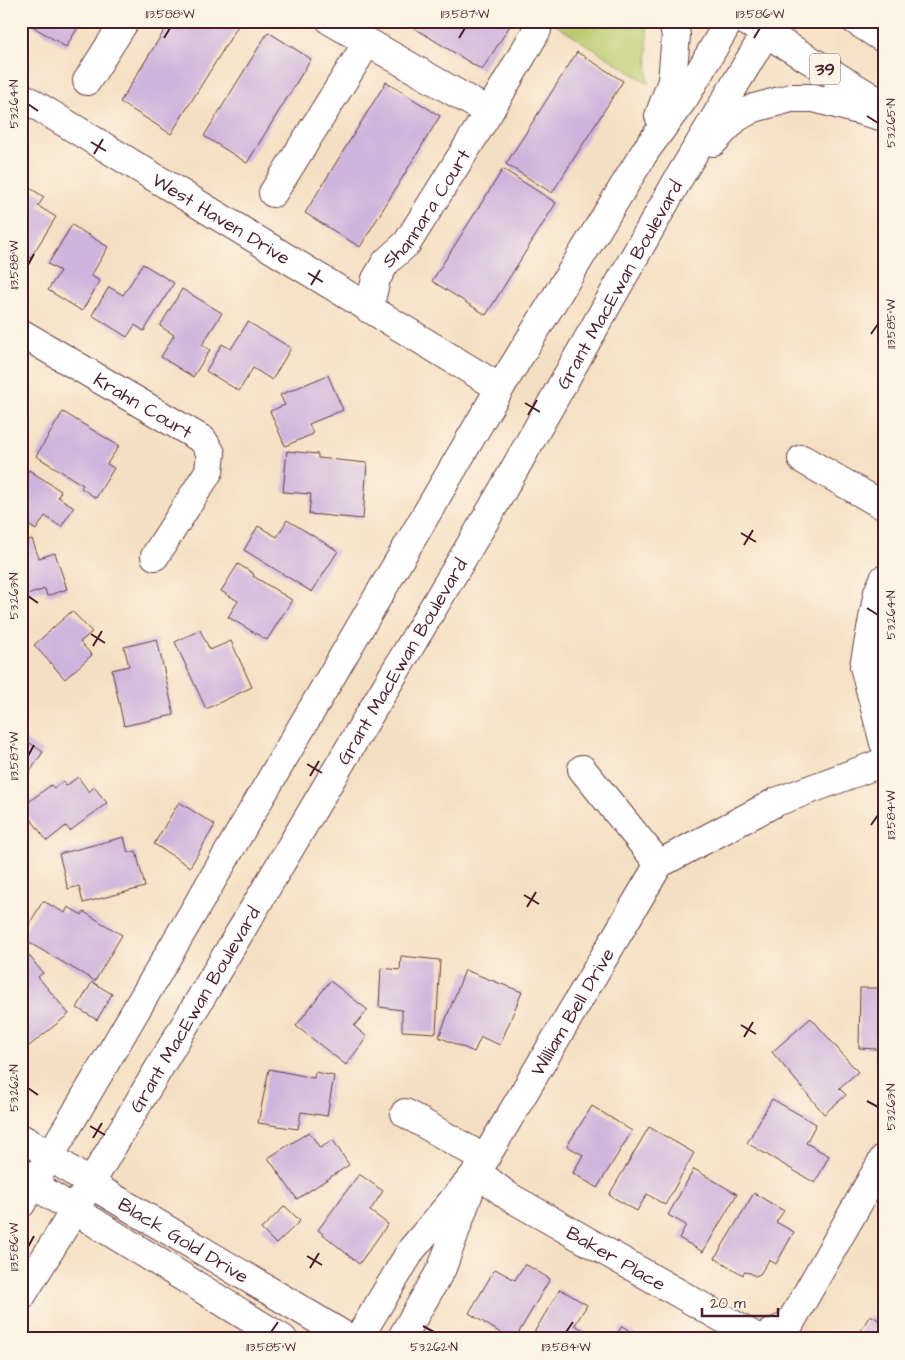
<svg xmlns="http://www.w3.org/2000/svg" width="905" height="1360" font-family="'Architects Daughter',sans-serif">
	<style>
		.green { fill: #b9ca6e; stroke: #82744c }
		.building { fill: #cdb4dc }
		.lines { fill: none; stroke-linecap: round; stroke-linejoin: round }
		.minor-casing { stroke: #643c42; stroke-width: 30 }
		.major-casing { stroke: #643c42; stroke-width: 30 }
		.minor { stroke: #fff; stroke-width: 28 }
		.major { stroke: #fff; stroke-width: 28 }
		.ticks { fill: none; stroke: #4a1f2b; stroke-width: 2 }
		.labels { text-anchor: middle; stroke-width: 4; stroke-linejoin: round; paint-order: stroke }
		.shield { fill: #fcf5e5; stroke: #7f5f63; stroke-width: 1 }
		.shield-label { font-size: 18px; font-weight: bold; fill: #4a1f2b }
		.street-label { font-size: 19px; fill: #4a1f2b; stroke: #fcf5e5 }
		.neatline { fill: none; stroke: #4a1f2b; stroke-width: 2 }
		.ticks-label { font-size: 12px; text-anchor: middle; fill: #4a1f2b }
	</style>
	<rect width="100%" height="100%" fill="#fcf5e5"/>
	<filter id="ink" filterUnits="userSpaceOnUse"><feTurbulence type="fractalNoise" baseFrequency=".02" numOctaves="2"/><feDisplacementMap in="SourceGraphic" scale="10" xChannelSelector="R" yChannelSelector="G"/><feConvolveMatrix kernelMatrix="1 2 1 2 8 2 1 2 1" color-interpolation-filters="sRGB"/></filter>
	<filter id="wash" filterUnits="userSpaceOnUse"><feTurbulence type="fractalNoise" baseFrequency=".0096" numOctaves="4" result="noise"/><feDisplacementMap in="SourceGraphic" scale="20" xChannelSelector="R" yChannelSelector="G"/><feGaussianBlur stdDeviation="1.12" result="paint"/><feColorMatrix in="noise" values="0 0 0 0 0 0 0 0 0 0 0 0 0 0 0 0 0 1.4 0 .05"/><feComposite in="paint" operator="in"/></filter>
	<g filter="url(#wash)">
		<rect width="100%" height="100%" fill="#f5dfc2"/>
		<polygon class="green" points="549,21 647,21 648,83"/>
		<g id="blocks">
			<g class="building">
				<polygon points="24,21 82,21 66,47"/>
				<polygon points="170,21 241,21 171,134 120,102"/>
				<polygon points="403,21 506,21 511,24 482,70"/>
				<polygon points="268,32 311,59 247,163 204,136"/>
				<polygon points="577,52 623,81 552,193 506,164"/>
				<polygon points="386,82 440,116 360,247 305,213"/>
				<polygon points="503,169 556,203 486,315 432,281"/>
				<polygon points="25,185 44,197 38,206 56,217 21,273 21,191"/>
				<polygon points="72,225 108,247 91,276 100,281 82,311 48,290 60,271 48,264"/>
				<polygon points="143,264 174,283 144,331 135,325 127,337 92,315 109,287 123,295"/>
				<polygon points="182,289 222,313 202,345 210,350 193,377 161,357 174,335 160,326"/>
				<polygon points="248,322 291,348 272,380 253,368 239,391 206,371 222,344 231,349"/>
				<polygon points="328,375 343,410 309,424 313,434 285,446 270,411 285,405 280,395"/>
				<polygon points="63,412 119,446 107,464 114,468 96,498 81,488 83,485 36,456"/>
				<polygon points="287,451 318,454 318,458 367,463 363,519 309,514 311,494 283,492"/>
				<polygon points="29,470 61,491 58,497 74,507 61,527 45,516 36,530 21,520 21,481"/>
				<polygon points="287,520 338,551 312,592 244,550 258,526 277,537"/>
				<polygon points="32,539 39,558 55,553 67,589 47,596 45,589 21,597 21,543"/>
				<polygon points="238,564 254,574 253,576 292,600 267,640 228,617 238,601 221,591"/>
				<polygon points="72,611 92,632 80,642 92,655 65,679 34,645"/>
				<polygon points="200,630 210,650 231,641 252,687 206,709 175,642"/>
				<polygon points="157,639 174,715 124,726 112,670 129,666 124,647"/>
				<polygon points="21,737 43,752 21,785"/>
				<polygon points="78,777 89,792 94,787 107,803 70,831 66,826 47,841 22,807 51,785 54,788 63,781 66,786"/>
				<polygon points="179,802 215,825 190,867 154,844"/>
				<polygon points="124,837 128,853 136,851 145,887 83,903 79,886 68,889 59,854"/>
				<polygon points="43,901 65,913 68,907 82,915 84,912 122,935 95,981 21,938"/>
				<polygon points="23,948 43,973 38,977 69,1014 29,1046 21,1036 21,949"/>
				<polygon points="401,956 440,960 436,1033 402,1031 402,1010 379,1007 381,968 400,970"/>
				<polygon points="465,970 522,992 500,1045 481,1037 474,1052 439,1037"/>
				<polygon points="330,981 368,1010 354,1026 367,1037 346,1065 296,1026"/>
				<polygon points="92,982 112,994 97,1020 77,1008"/>
				<polygon points="860,988 884,988 884,1063 877,1063 877,1049 859,1048"/>
				<polygon points="811,1018 858,1072 839,1088 846,1095 824,1114 772,1052"/>
				<polygon points="269,1069 314,1078 315,1072 334,1076 327,1116 301,1112 298,1129 258,1123"/>
				<polygon points="772,1099 816,1124 806,1143 829,1156 815,1183 747,1143"/>
				<polygon points="592,1106 632,1131 597,1188 573,1173 583,1155 567,1146"/>
				<polygon points="649,1127 694,1153 665,1205 647,1194 637,1211 609,1195"/>
				<polygon points="309,1132 320,1148 333,1140 349,1165 297,1199 268,1158"/>
				<polygon points="694,1169 737,1194 703,1252 679,1238 686,1225 668,1215"/>
				<polygon points="359,1174 383,1191 370,1211 388,1224 359,1264 318,1230"/>
				<polygon points="754,1193 784,1211 776,1222 794,1232 776,1264 769,1260 760,1274 755,1276 750,1273 744,1272 743,1275 715,1258"/>
				<polygon points="285,1206 300,1221 276,1244 261,1229"/>
				<polygon points="525,1264 550,1279 515,1339 510,1339 469,1313 495,1269 515,1280"/>
				<polygon points="560,1289 587,1305 575,1325 590,1334 587,1339 530,1339"/>
				<polygon points="870,1315 884,1323 884,1339 856,1339"/>
				<polygon points="622,1326 642,1339 614,1339"/>
				<polygon points="596,1334 605,1339 593,1339"/>
			</g>
		</g>
	</g>
	<g filter="url(#ink)">
		<use href="#blocks" fill-opacity="0" stroke="#643c42" stroke-width="1"/>
		<g class="lines">
			<defs>
				<g id="minor">
					<polyline points="331,21 489,112"/>
					<polyline points="87,81 125,21"/>
					<path id="s1" d="M21,96L500,388"/>
					<polyline points="273,193 367,43"/>
					<path id="s2" d="M369,309L376,279L386,262L407,243L489,112L537,30"/>
					<path id="s3" d="M21,333L203,440L211,453L209,471L155,556"/>
					<polyline points="802,459 884,506"/>
					<polyline points="884,579 878,592 864,666 884,743"/>
					<polyline points="582,769 659,864"/>
					<polyline points="405,1113 485,1159"/>
					<path id="s4" d="M477,1172L508,1196L759,1339"/>
					<path id="s5" d="M358,1339L412,1249L477,1172L659,864L776,802L884,762"/>
					<polyline points="401,1339 442,1268 470,1190"/>
					<polyline points="759,1339 789,1325 884,1158"/>
				</g>
				<g id="major">
					<polyline points="746,21 884,105"/>
					<polyline points="856,21 884,39"/>
					<polyline points="659,116 672,81 676,35 672,21"/>
					<polyline points="713,142 736,118 754,108 791,98 814,98 884,117"/>
					<path id="s6" d="M21,1138L40,1149L89,1183L350,1339"/>
					<polyline points="21,1177 283,1339"/>
					<polyline points="21,1204 74,1116 500,388 646,150 685,97 729,21"/>
					<path id="s7" d="M21,1297L74,1211L493,507L680,176L773,21"/>
				</g>
			</defs>
			<use href="#minor" class="minor-casing"/>
			<use href="#major" class="major-casing"/>
			<use href="#minor" class="minor"/>
			<use href="#major" class="major"/>
		</g>
	</g>
	<path class="ticks" d="M164,38L170,28M459,38L465,28M754,38L760,28M28,104L38,111M867,116L878,123M91,142L106,151M94,154L103,139M28,265L34,254M308,273L323,282M311,285L320,270M871,334L878,324M525,403L540,412M528,415L537,400M741,533L756,542M744,545L753,530M28,596L38,603M867,608L878,615M91,634L105,643M93,646L102,631M28,756L34,745M307,764L322,773M310,776L319,761M871,825L878,815M524,895L539,904M527,907L536,892M741,1025L756,1034M744,1037L753,1022M28,1088L38,1095M867,1101L878,1107M90,1126L105,1135M93,1138L102,1123M28,1247L34,1236M307,1256L322,1265M310,1268L319,1253M423,1326L434,1332M271,1332L278,1322M566,1332L573,1322"/>
	<g class="labels">
		<rect class="shield" x="810" y="53.5" width="30" height="31" rx="4"/>
		<g class="shield-label">
			<text x="825" y="75">39</text>
		</g>
		<g class="street-label">
			<text dy="7" stroke="none"><textPath href="#s2" startOffset="118">Shannara Court</textPath></text>
			<text dy="7" stroke="none"><textPath href="#s1" startOffset="235">West Haven Drive</textPath></text>
			<text dy="7" stroke="none"><textPath href="#s7" startOffset="1176">Grant MacEwan Boulevard</textPath></text>
			<text dy="7" stroke="none"><textPath href="#s3" startOffset="142">Krahn Court</textPath></text>
			<text dy="7" stroke="none"><textPath href="#s7" startOffset="741">Grant MacEwan Boulevard</textPath></text>
			<text dy="7" stroke="none"><textPath href="#s7" startOffset="336">Grant MacEwan Boulevard</textPath></text>
			<text dy="7" stroke="none"><textPath href="#s5" startOffset="392">William Bell Drive</textPath></text>
			<text dy="7" stroke="none"><textPath href="#s6" startOffset="192">Black Gold Drive</textPath></text>
			<text dy="7" stroke="none"><textPath href="#s4" startOffset="164">Baker Place</textPath></text>
		</g>
	</g>
	<rect width="905" height="1360" fill="none" stroke="#fcf5e5" stroke-width="55"/>
	<path d="M702 1308v8h76v-8" fill="none" stroke="#4a1f2b" stroke-width="2.5"/>
	<text x="710" y="1308" font-size="15" fill="#4a1f2b" stroke="#fcf5e5" stroke-width="4" paint-order="stroke">20 m</text>
	<rect x="28" y="28" width="850" height="1304" class="neatline"/>
	<g class="ticks-label">
		<text x="170" y="18">113.588°W</text>
		<text x="465" y="18">113.587°W</text>
		<text x="760" y="18">113.586°W</text>
		<text transform="translate(14 104) rotate(-90)" y="4">53.264°N</text>
		<text transform="translate(891 123) rotate(-90)" y="4">53.265°N</text>
		<text transform="translate(14 265) rotate(-90)" y="4">113.588°W</text>
		<text transform="translate(891 324) rotate(-90)" y="4">113.585°W</text>
		<text transform="translate(14 596) rotate(-90)" y="4">53.263°N</text>
		<text transform="translate(891 615) rotate(-90)" y="4">53.264°N</text>
		<text transform="translate(14 756) rotate(-90)" y="4">113.587°W</text>
		<text transform="translate(891 815) rotate(-90)" y="4">113.584°W</text>
		<text transform="translate(14 1088) rotate(-90)" y="4">53.262°N</text>
		<text transform="translate(891 1107) rotate(-90)" y="4">53.263°N</text>
		<text transform="translate(14 1247) rotate(-90)" y="4">113.586°W</text>
		<text x="271" y="1351">113.585°W</text>
		<text x="434" y="1351">53.262°N</text>
		<text x="566" y="1351">113.584°W</text>
	</g>
</svg>
